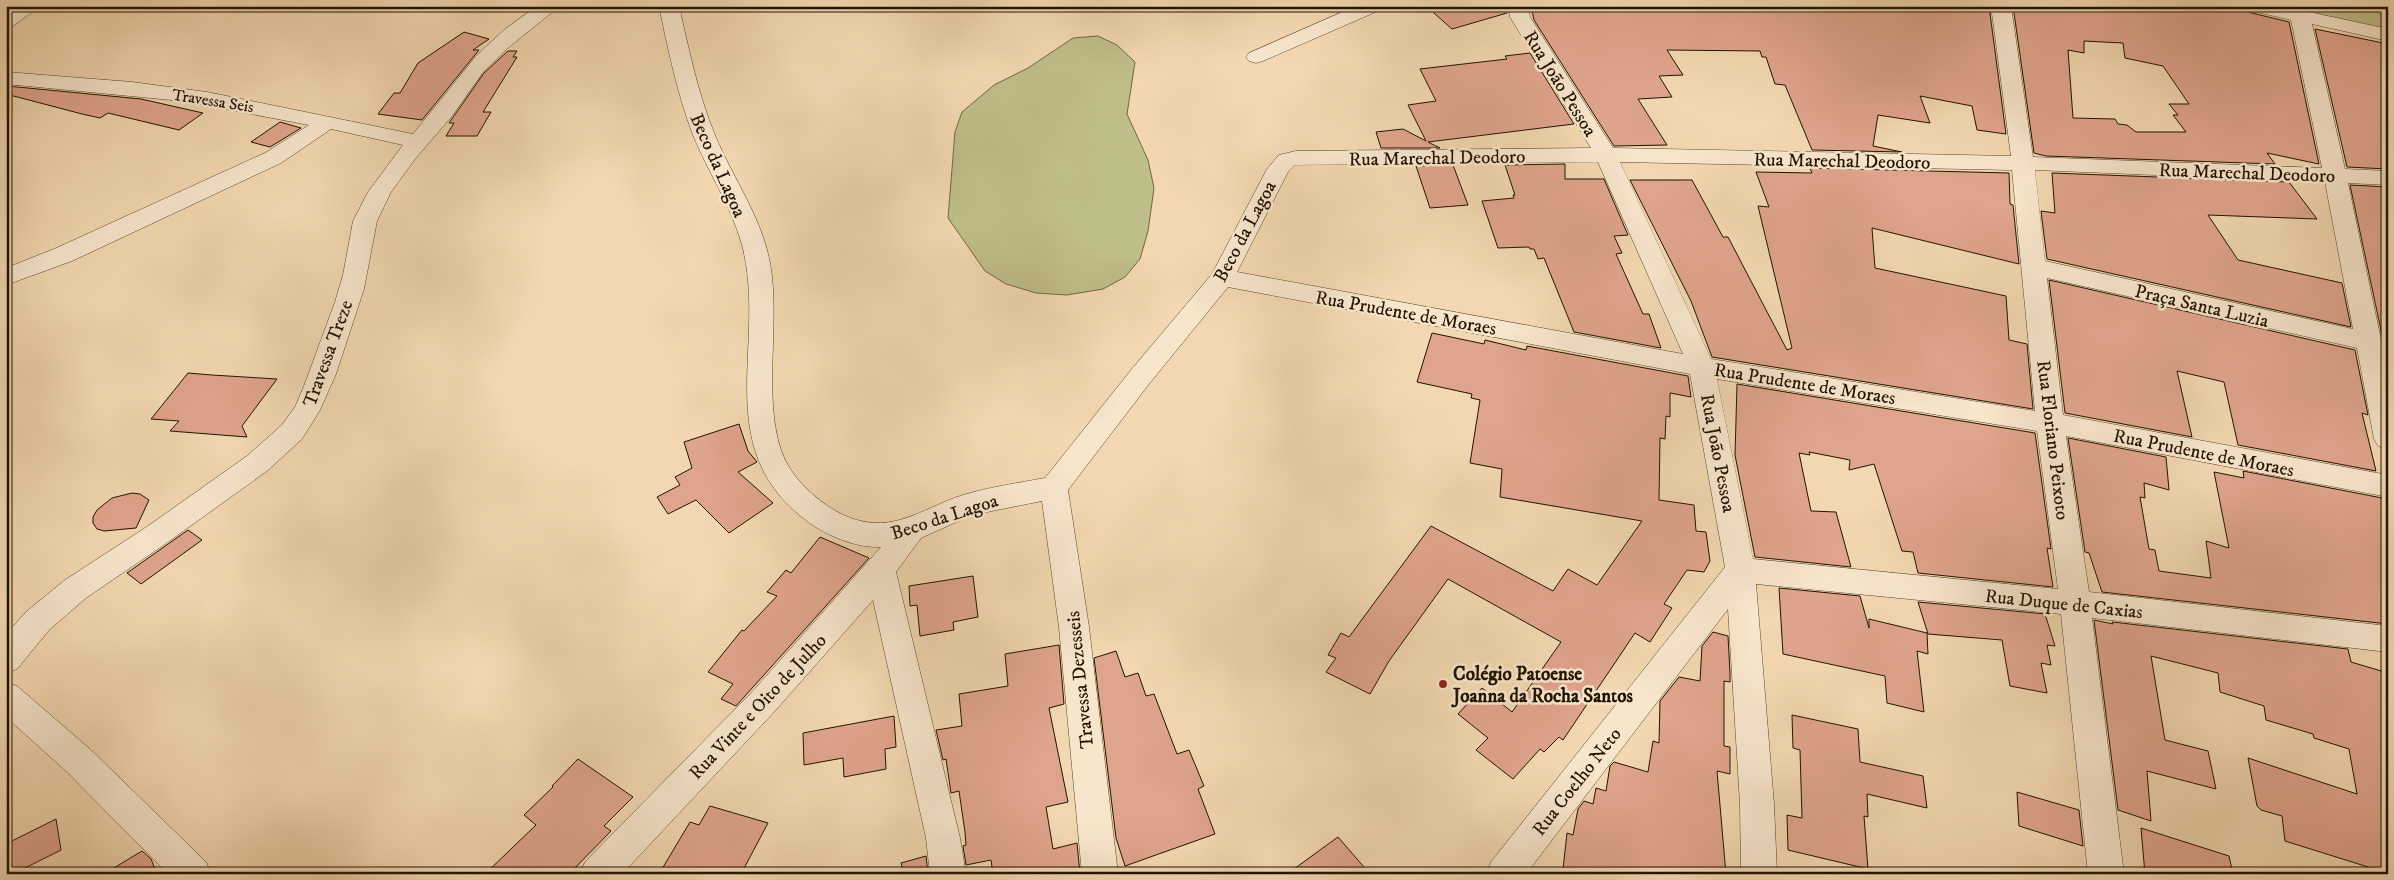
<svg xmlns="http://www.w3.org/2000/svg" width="2394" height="880" font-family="'IM FELL DW Pica',serif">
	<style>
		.green { fill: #bfbd88; stroke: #706844 }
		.building { fill: #dfa48c; stroke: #211300; fill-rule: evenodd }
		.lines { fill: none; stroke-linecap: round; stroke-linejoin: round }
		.minor-casing { stroke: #55442c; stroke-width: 1 }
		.tertiary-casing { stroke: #55442c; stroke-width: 1 }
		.minor { fill: #f7e5cc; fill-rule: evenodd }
		.tertiary { fill: #f7e5cc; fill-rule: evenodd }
		.poi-dot { fill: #8f2418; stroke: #f7e5cc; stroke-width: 2 }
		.labels { text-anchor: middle; stroke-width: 5; stroke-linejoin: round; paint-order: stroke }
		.far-street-label { font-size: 16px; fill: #211300; stroke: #f7e5cc }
		.street-label { font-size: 19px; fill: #211300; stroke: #f7e5cc }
		.poi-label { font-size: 19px; font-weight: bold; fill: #211300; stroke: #f7e5cc; text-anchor: start }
	</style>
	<rect width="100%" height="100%" fill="#f2d7b0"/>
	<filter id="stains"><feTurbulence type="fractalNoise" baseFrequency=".004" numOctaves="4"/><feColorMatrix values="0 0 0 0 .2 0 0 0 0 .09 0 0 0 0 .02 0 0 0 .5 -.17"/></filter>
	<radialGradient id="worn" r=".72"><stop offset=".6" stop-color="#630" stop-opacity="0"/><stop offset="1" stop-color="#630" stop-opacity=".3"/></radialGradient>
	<g class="green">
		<polygon points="2309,6 2353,6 2388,14 2388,33 2310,16"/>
		<polygon points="1098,36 1117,45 1135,62 1127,114 1148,160 1154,188 1148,231 1140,259 1125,277 1103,289 1067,295 1036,293 1006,284 985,271 948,218 955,132 962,112 994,85 1028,68 1073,38"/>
	</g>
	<g class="building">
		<polygon points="1426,6 1506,6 1507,13 1452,29"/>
		<polygon points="1531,6 1989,6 2006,134 1977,130 1972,106 1920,96 1930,123 1878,115 1873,146 1902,152 1812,150 1785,85 1775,84 1766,57 1762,57 1760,51 1667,50 1683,75 1659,76 1672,97 1638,99 1667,145 1614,146 1534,20"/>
		<path d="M2013,6H2223L2289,22L2319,164L2267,153L2275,164L2046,156L2034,153ZM2084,41L2123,43L2125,58L2163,66L2189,104H2169L2178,115H2173L2186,132H2136L2127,125L2118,124L2115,119L2073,118L2068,50L2084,53Z"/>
		<polygon points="2315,29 2388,44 2388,169 2347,167"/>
		<polygon points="464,32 489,39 473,50 479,50 422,120 378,114 394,93 400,93 418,63"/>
		<polygon points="508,51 517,51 513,57 517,57 483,112 491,112 477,136 446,136 454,123 449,123 484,73"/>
		<polygon points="1530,53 1574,124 1428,142 1440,148 1381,148 1376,132 1403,129 1426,141 1408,105 1436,101 1420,69 1507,59 1505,56"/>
		<polygon points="7,86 141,99 203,113 179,130 108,113 100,118 82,114 6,94"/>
		<polygon points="280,122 301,128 270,147 251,142"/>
		<polygon points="1565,164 1565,179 1604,179 1628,235 1614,236 1622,253 1616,254 1643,314 1649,314 1661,348 1574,332 1544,258 1538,259 1534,249 1530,249 1529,247 1498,248 1482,201 1514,198 1513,195 1515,195 1505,165"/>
		<polygon points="1453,165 1468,205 1430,208 1416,166"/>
		<polygon points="1810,168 2009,173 2010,204 2013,205 2019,264 1872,228 1875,268 2006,296 2009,340 2027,344 2033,409 1712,357 1691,301 1630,180 1692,180 1723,237 1728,237 1787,350 1792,348 1758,206 1769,207 1756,172 1812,173"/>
		<polygon points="2052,173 2289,182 2317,219 2208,215 2238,260 2342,283 2351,327 2047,259 2041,211 2055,213"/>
		<polygon points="2350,185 2388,187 2388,363"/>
		<polygon points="2049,280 2355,350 2368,415 2362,413 2376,471 2238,445 2224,382 2177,371 2192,437 2065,413"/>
		<polygon points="1432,333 1484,344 1485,340 1526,350 1527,346 1688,376 1691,397 1670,393 1670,417 1666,416 1665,439 1660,438 1659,500 1694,505 1696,531 1706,532 1710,561 1704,572 1687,570 1664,604 1672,608 1650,642 1635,633 1563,740 1559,737 1544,752 1540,749 1513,779 1476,750 1488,738 1458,714 1482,688 1512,712 1561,642 1448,579 1389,661 1370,694 1326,672 1336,658 1328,655 1341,633 1349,637 1431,526 1553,591 1568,569 1597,585 1642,521 1500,497 1502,469 1470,463 1480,400 1471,398 1472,394 1417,382"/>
		<polygon points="188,373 212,375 277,379 242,426 247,437 170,431 179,421 151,419"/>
		<polygon points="1737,384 2035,433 2051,549 2047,548 2053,587 1918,573 1913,552 1902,551 1874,464 1849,470 1850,460 1809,452 1810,455 1799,453 1811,511 1836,512 1851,567 1755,557 1735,455"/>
		<polygon points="739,424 748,451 757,462 738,472 773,503 729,533 696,500 668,514 657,497 680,485 675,477 692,468 684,442"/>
		<polygon points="2068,438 2166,457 2169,490 2144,483 2145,498 2140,497 2149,549 2155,550 2159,571 2211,578 2206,541 2229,548 2214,472 2244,478 2243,471 2382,498 2388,523 2388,624 2102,592 2089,553 2085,552"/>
		<polygon points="132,493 140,494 149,500 136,528 104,531 97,529 93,523 93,517 97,510 112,498"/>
		<polygon points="188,530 202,540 141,584 127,573"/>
		<polygon points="820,537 869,558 736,706 721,699 733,684 708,672 742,630 744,631 777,596 767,592 786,570 791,573"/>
		<polygon points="973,576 978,617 953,622 954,630 920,636 917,605 910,606 909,586"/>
		<polygon points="1779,588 1860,596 1869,628 1869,619 1927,633 1928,654 1917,651 1924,712 1887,703 1885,676 1783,654"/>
		<polygon points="1918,602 2045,614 2055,646 2047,645 2051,665 2041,663 2047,693 2010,686 2002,640 1928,634"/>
		<polygon points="2094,620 2113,624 2112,622 2348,649 2351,662 2388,673 2388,874 2369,874 2368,867 2285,841 2282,816 2261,810 2257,806 2248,758 2357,794 2349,749 2314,738 2313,734 2266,720 2264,706 2220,692 2218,673 2151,656 2165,740 2208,751 2216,789 2147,771 2151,821 2118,810"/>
		<polygon points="1713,632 1728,636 1730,673 1730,682 1724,681 1724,746 1730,747 1730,774 1717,771 1726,874 1580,874 1563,869 1567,833 1573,835 1578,809 1584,801 1593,804 1596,788 1606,791 1610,766 1614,762 1648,772 1653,741 1659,743 1660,701 1679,677 1700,681 1702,646"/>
		<polygon points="1059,645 1064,704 1049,708 1068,802 1046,807 1053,849 1077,843 1080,874 993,874 991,860 966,865 963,846 966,845 965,832 959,791 951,793 946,759 943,760 936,730 962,726 959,694 1008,686 1005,654"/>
		<polygon points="1116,651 1125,677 1138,673 1146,696 1154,694 1177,754 1189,750 1204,786 1198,789 1215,834 1125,866 1116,838 1094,658"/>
		<polygon points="1792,715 1858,729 1860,762 1923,776 1927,808 1867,794 1868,817 1864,816 1868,869 1788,850 1787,815 1802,818 1800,750 1793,748"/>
		<polygon points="894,716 896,747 885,749 886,769 844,777 843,758 804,765 803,733"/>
		<polygon points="578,759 633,797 604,826 611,831 569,874 485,874 536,825 524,815 553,787 552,786"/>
		<polygon points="2017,792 2079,810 2083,846 2019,826"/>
		<polygon points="710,806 768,823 741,874 659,874 690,822 699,825"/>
		<polygon points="56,819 61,850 13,874 6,874 6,844"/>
		<polygon points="2141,828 2229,856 2233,874 2145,874"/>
		<polygon points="1338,837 1370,874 1287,874"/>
		<polygon points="142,851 151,859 157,874 104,874"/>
		<polygon points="926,856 928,874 904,874 901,863"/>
	</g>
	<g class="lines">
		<defs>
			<g id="minor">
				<polygon points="16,6 40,6 13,26 6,28 6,13"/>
				<polygon points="537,6 560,6 509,47 483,72 452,116 415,159 391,192 377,221 364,289 336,374 320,410 302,439 267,471 168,542 86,598 49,630 17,669 6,673 6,634 27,611 65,580 148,526 247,456 282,425 295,407 304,386 335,302 343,275 353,221 368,192 403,145 331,129 281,163 72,261 6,285 6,268 54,249 265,153 309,125 182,101 6,84 6,72 132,82 207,92 413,134 477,55 504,30"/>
				<path d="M659,6H679C689,50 698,94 715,135C734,181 764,220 771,269C780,327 761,408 785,460C798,486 832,515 861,521C899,530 928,506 963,495C990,487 1018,483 1045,478L1131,370L1212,274L1267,169L1279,155L1296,151L1591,148L1510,17L1508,6H1528L1530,17L1613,148L2011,156L1991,6H2011L2033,157L2322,168L2291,20L2248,10L2245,6H2308L2309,12L2388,29V41L2312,24L2345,169L2388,171V185L2348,183L2388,373V449L2378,446L2374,439L2357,348L2047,278L2063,415L2388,475V497L2066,436L2089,592L2388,626V652L2092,618L2124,874H2088L2061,614L1756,584L1774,804L1777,874H1741L1740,804L1728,609L1526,874H1486L1491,862L1725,567L1690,374L1228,287L1149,384L1068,490L1089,627L1118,874H1082L1059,627L1042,501L972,515L921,538L896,572L960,838L966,874H930L926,838L873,600L774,712L622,874H580L585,862L752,692L881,547C856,548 827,536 807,521C708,447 768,344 742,245C731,205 708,172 693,135C677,93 668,49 659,6ZM1598,162L1683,354L1237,272L1288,172L1295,165ZM1620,162L2012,170L2035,411L1711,359ZM2035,170L2325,182L2353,329L2045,261ZM1717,379L2037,431L2058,589L1753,559Z"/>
				<polygon points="1356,6 1383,6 1380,10 1263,61 1256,63 1249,61 1246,57 1249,53"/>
				<polygon points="6,682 17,686 91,750 206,862 211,874 168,874 67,772 6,717"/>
			</g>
			<polygon id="tertiary" points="2363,6 2388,6 2388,15 2366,10"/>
		</defs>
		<use href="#minor" class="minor-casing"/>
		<use href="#tertiary" class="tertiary-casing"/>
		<use href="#minor" class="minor"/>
		<use href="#tertiary" class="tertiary"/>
	</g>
	<circle class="poi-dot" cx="1443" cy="684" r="5"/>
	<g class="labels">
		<g class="far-street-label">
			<text transform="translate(213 100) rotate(9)" y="6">Travessa Seis</text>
		</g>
		<g class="street-label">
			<text transform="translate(1561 83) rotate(58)" y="7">Rua João Pessoa</text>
			<text transform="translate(1437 157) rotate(-1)" y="7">Rua Marechal Deodoro</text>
			<text transform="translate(1842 160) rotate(1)" y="7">Rua Marechal Deodoro</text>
			<text transform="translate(719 165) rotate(66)" y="7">Beco da Lagoa</text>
			<text transform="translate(2247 172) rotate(2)" y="7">Rua Marechal Deodoro</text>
			<text transform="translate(1244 231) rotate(-62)" y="7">Beco da Lagoa</text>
			<text transform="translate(2202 305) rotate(13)" y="7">Praça Santa Luzia</text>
			<text transform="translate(1406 312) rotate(10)" y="7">Rua Prudente de Moraes</text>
			<text transform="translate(327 353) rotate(-70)" y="7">Travessa Treze</text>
			<text transform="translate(1805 383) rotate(9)" y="7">Rua Prudente de Moraes</text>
			<text transform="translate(2054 440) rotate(83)" y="7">Rua Floriano Peixoto</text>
			<text transform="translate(2204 452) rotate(11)" y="7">Rua Prudente de Moraes</text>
			<text transform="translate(1719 453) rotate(79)" y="7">Rua João Pessoa</text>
			<text transform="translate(944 516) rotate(-18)" y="7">Beco da Lagoa</text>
			<text transform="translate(2064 603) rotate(6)" y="7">Rua Duque de Caxias</text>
			<text transform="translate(1079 680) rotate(-96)" y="7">Travessa Dezesseis</text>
			<text transform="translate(757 706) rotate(-47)" y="7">Rua Vinte e Oito de Julho</text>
			<text transform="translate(1576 781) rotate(-52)" y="7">Rua Coelho Neto</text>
		</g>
		<g class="poi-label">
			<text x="1453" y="680">Colégio Patoense<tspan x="1453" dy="22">Joanna da Rocha Santos</tspan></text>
		</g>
	</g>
	<rect width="2394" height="880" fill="none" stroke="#f2d7b0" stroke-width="25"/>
	<rect x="8" y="8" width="2379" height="865" fill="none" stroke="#211300" stroke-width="2.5"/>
	<rect x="12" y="12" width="2369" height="855" fill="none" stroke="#211300"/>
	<rect width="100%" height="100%" filter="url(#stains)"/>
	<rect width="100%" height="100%" fill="url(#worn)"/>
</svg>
